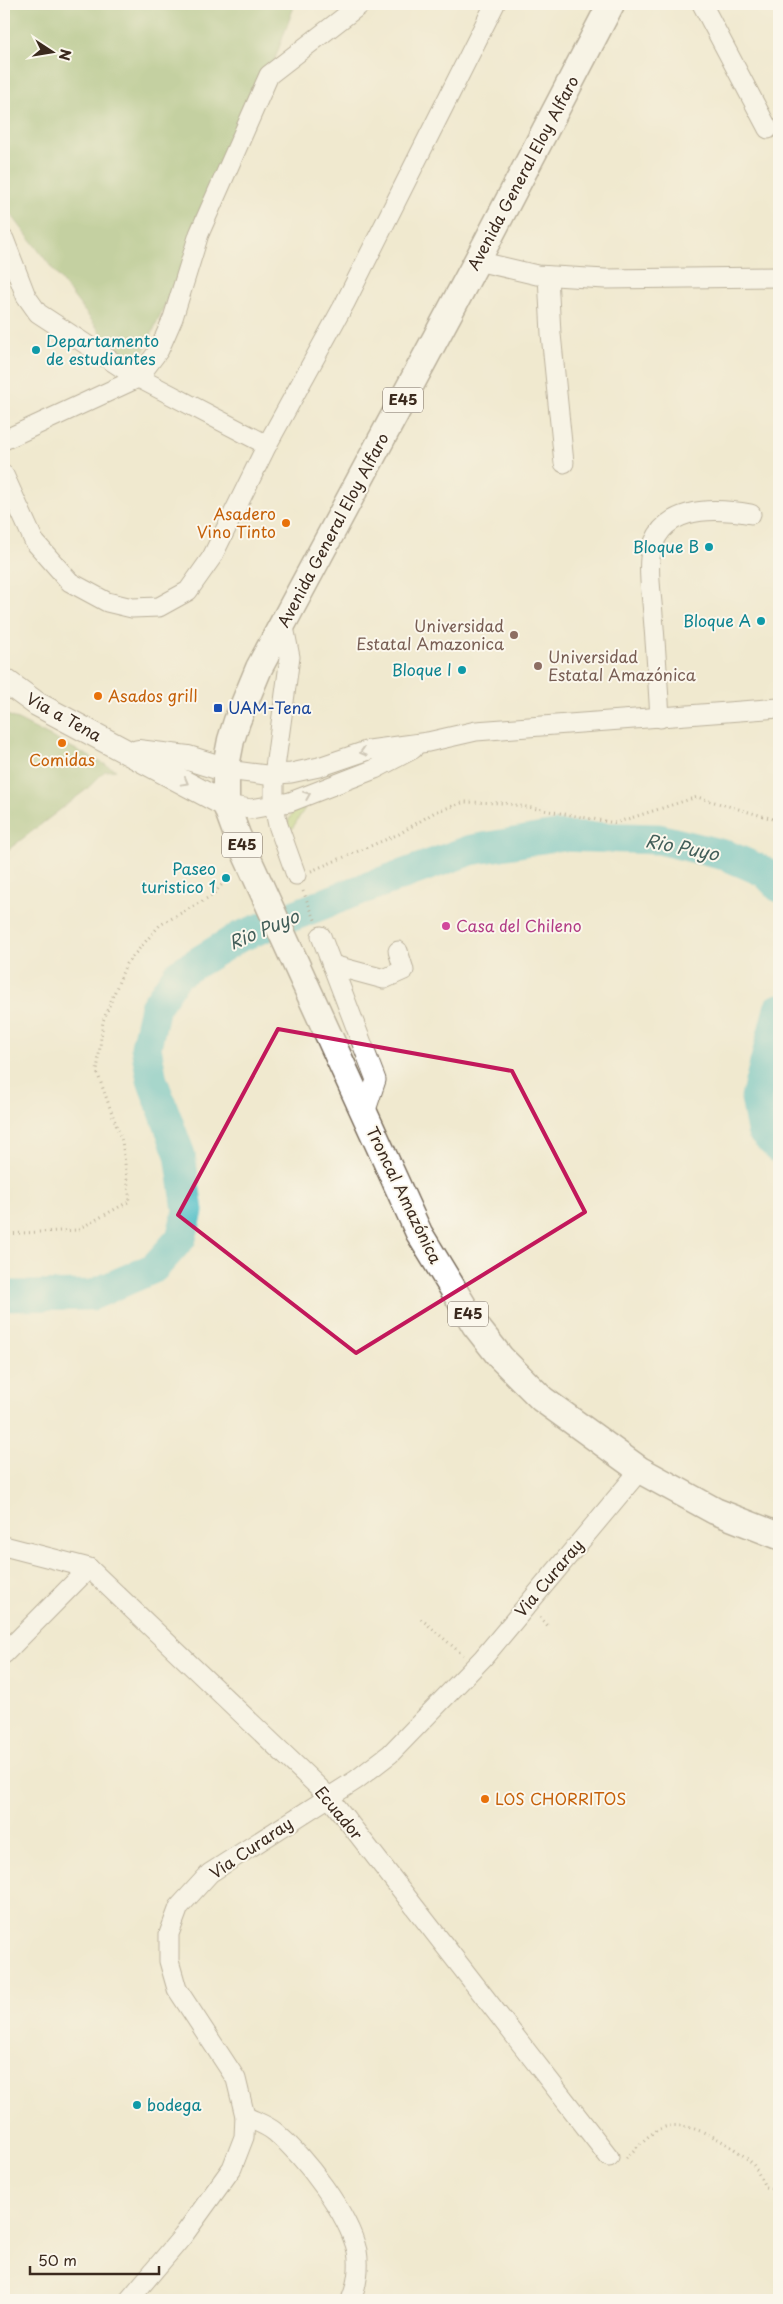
<svg xmlns="http://www.w3.org/2000/svg" width="783" height="2304" font-family="'Playpen Sans',sans-serif">
	<style>
		.green { fill: #b4d077; stroke: #787d4a }
		.forest { fill: #8fb268; stroke: #656e43 }
		.lines { fill: none; stroke-linecap: round; stroke-linejoin: round }
		.river { stroke: #4fbec6; stroke-width: 31 }
		.minor-casing { stroke: #7a6d5c; stroke-width: 21 }
		.major-casing { stroke: #7a6d5c; stroke-width: 26 }
		.highway-casing { stroke: #7a6d5c; stroke-width: 29 }
		.path { stroke: #7a6d5c; stroke-width: 3; stroke-dasharray: 1 4; stroke-linecap: butt }
		.minor { stroke: #fff; stroke-width: 19 }
		.major { stroke: #fff; stroke-width: 24 }
		.highway { stroke: #fff; stroke-width: 26 }
		.oneway { stroke: #a79f9a }
		.marked { fill: none; stroke: #c2185b; stroke-width: 4; stroke-linejoin: round }
		.culture-dot { fill: #0f9aa8; stroke: #fbf7ec; stroke-width: 2 }
		.food-dot { fill: #e8710a; stroke: #fbf7ec; stroke-width: 2 }
		.education-dot { fill: #8d6e63; stroke: #fbf7ec; stroke-width: 2 }
		.transit-dot { fill: #1a4fb4; stroke: #fbf7ec; stroke-width: 2 }
		.hotel-dot { fill: #d1479c; stroke: #fbf7ec; stroke-width: 2 }
		.labels { text-anchor: middle; stroke-width: 4; stroke-linejoin: round; paint-order: stroke }
		.shield { fill: #fbf7ec; stroke: #75685c; stroke-width: 1 }
		.shield-label { font-size: 15px; font-weight: bold; fill: #3b2a1e }
		.street-label { font-size: 16px; fill: #3b2a1e; stroke: #fbf7ec }
		.culture-label { font-size: 16px; fill: #0d838f; stroke: #fbf7ec; text-anchor: end }
		.food-label { font-size: 16px; fill: #c56008; stroke: #fbf7ec; text-anchor: start }
		.education-label { font-size: 16px; fill: #785e54; stroke: #fbf7ec; text-anchor: end }
		.transit-label { font-size: 16px; fill: #164399; stroke: #fbf7ec; text-anchor: start }
		.hotel-label { font-size: 16px; fill: #b23c85; stroke: #fbf7ec; text-anchor: start }
		.water-label { font-size: 18px; font-style: italic; fill: #425e59; stroke: #fbf7ec }
	</style>
	<rect width="100%" height="100%" fill="#fbf7ec"/>
	<filter id="ink" filterUnits="userSpaceOnUse"><feTurbulence type="fractalNoise" baseFrequency=".02" numOctaves="2"/><feDisplacementMap in="SourceGraphic" scale="10" xChannelSelector="R" yChannelSelector="G"/><feConvolveMatrix kernelMatrix="1 2 1 2 8 2 1 2 1" color-interpolation-filters="sRGB"/></filter>
	<filter id="wash" filterUnits="userSpaceOnUse"><feTurbulence type="fractalNoise" baseFrequency=".0096" numOctaves="4" result="noise"/><feDisplacementMap in="SourceGraphic" scale="20" xChannelSelector="R" yChannelSelector="G"/><feGaussianBlur stdDeviation="1.12" result="paint"/><feColorMatrix in="noise" values="0 0 0 0 0 0 0 0 0 0 0 0 0 0 0 0 0 1.4 0 .05"/><feComposite in="paint" operator="in"/></filter>
	<g filter="url(#wash)">
		<rect width="100%" height="100%" fill="#f0e9cf"/>
		<path class="green" d="M305,808L290,832L287,825C291,814 293,809 305,808Z"/>
		<g class="forest">
			<polygon points="4,4 295,4 269,75 133,375 4,205"/>
			<polygon points="4,713 116,770 105,771 87,789 4,853"/>
		</g>
		<g class="lines">
			<g class="river">
				<polyline points="779,1009 756,1098 762,1131 779,1148"/>
				<polyline points="4,1296 92,1295 154,1268 181,1238 188,1211 180,1155 152,1080 146,1047 155,1007 178,974 239,937 346,895 471,850 555,836 659,839 728,856 765,872 779,887"/>
			</g>
		</g>
	</g>
	<g filter="url(#ink)">
		<g class="lines">
			<defs>
				<g id="minor">
					<polyline points="702,4 768,129"/>
					<polyline points="4,239 26,296 38,313 133,375 267,445"/>
					<polyline points="477,261 537,275 605,279 779,277"/>
					<polyline points="548,276 551,334 564,463"/>
					<polyline points="4,440 138,378 159,350 173,318 199,234 269,75 361,4"/>
					<polyline points="4,475 34,541 70,582 107,602 132,608 159,607 188,591 212,557 267,445 345,303 495,4"/>
					<polyline points="283,622 290,657 274,775 274,806 278,825 296,875"/>
					<path d="M660,718C658,684 656,650 653,615C652,597 648,577 650,558C657,506 710,507 751,514"/>
					<polyline points="227,770 266,775 291,773 319,767 369,750 428,742 476,731 779,708"/>
					<polyline points="226,805 251,809 290,802 375,769 413,749"/>
					<polyline points="321,936 376,1080 365,1113"/>
					<polyline points="332,965 384,979 404,970 398,951"/>
					<polyline points="4,1546 89,1568 329,1797 609,2157"/>
					<polyline points="4,1654 89,1568"/>
					<path d="M245,2116C254,2121 267,2125 275,2132C305,2157 348,2213 357,2251C360,2267 357,2286 351,2300"/>
					<polyline points="129,2300 183,2236 232,2168 244,2137 245,2116 236,2079 177,1989 169,1961 169,1934 179,1907 210,1873 356,1780 390,1754 483,1658 640,1470"/>
				</g>
				<g id="major">
					<polyline points="4,680 37,704 226,805"/>
					<polyline points="138,752 188,758 227,770"/>
				</g>
				<polyline id="highway" points="611,4 477,261 259,668 237,721 231,740 226,766 226,805 237,835 419,1233 475,1325 501,1358 542,1399 640,1470 715,1511 779,1536"/>
			</defs>
			<use href="#minor" class="minor-casing"/>
			<use href="#major" class="major-casing"/>
			<use href="#highway" class="highway-casing"/>
			<g class="path">
				<polyline points="311,871 399,834 435,812 465,802 504,803 615,823 697,797 773,819 779,825"/>
				<polyline points="303,891 316,922"/>
				<polyline points="4,1234 77,1230 130,1201 122,1141 97,1072 103,1021 126,964 160,925 213,895 232,873"/>
				<polyline points="540,1617 548,1626"/>
				<polyline points="421,1619 463,1655"/>
				<path d="M626,2158C638,2147 649,2132 665,2127C690,2119 734,2146 752,2163C757,2169 761,2179 765,2187L779,2190"/>
			</g>
			<use href="#minor" class="minor"/>
			<use href="#major" class="major"/>
			<use href="#highway" class="highway"/>
		</g>
		<defs><path id="oneway-chevron" d="M-2-3.5L2.5 0L-2 3.5" fill="none" stroke-width="1.6" stroke-linecap="round" stroke-linejoin="round" transform="scale(1.25)"/></defs>
		<g class="oneway">
			<use href="#oneway-chevron" transform="translate(363 752) rotate(163)"/>
			<use href="#oneway-chevron" transform="translate(185 782) rotate(29)"/>
			<use href="#oneway-chevron" transform="translate(307 795) rotate(-22)"/>
		</g>
	</g>
	<path d="M0 0H783V2304H0ZM278,1029L512,1071L585,1212L356,1353L178,1215Z" fill="#f0e9cf" fill-opacity=".55" fill-rule="evenodd"/>
	<path class="marked" d="M278,1029L512,1071L585,1212L356,1353L178,1215Z"/>
	<g class="culture-dot">
		<circle cx="36" cy="350" r="5"/>
		<circle cx="709" cy="547" r="5"/>
		<circle cx="761" cy="621" r="5"/>
		<circle cx="462" cy="670" r="5"/>
		<circle cx="226" cy="878" r="5"/>
		<circle cx="137" cy="2105" r="5"/>
	</g>
	<g class="food-dot">
		<circle cx="286" cy="523" r="5"/>
		<circle cx="98" cy="696" r="5"/>
		<circle cx="62" cy="743" r="5"/>
		<circle cx="485" cy="1799" r="5"/>
	</g>
	<g class="education-dot">
		<circle cx="514" cy="635" r="5"/>
		<circle cx="538" cy="666" r="5"/>
	</g>
	<rect class="transit-dot" x="213" y="703" width="10" height="10" rx="2.5"/>
	<circle class="hotel-dot" cx="446" cy="926" r="5"/>
	<g class="labels">
		<g class="shield">
			<rect x="383" y="387.5" width="40" height="25" rx="4"/>
			<rect x="222" y="832.5" width="40" height="25" rx="4"/>
			<rect x="448" y="1301.5" width="40" height="25" rx="4"/>
		</g>
		<g class="shield-label">
			<text x="403" y="405">E45</text>
			<text x="242" y="850">E45</text>
			<text x="468" y="1319">E45</text>
		</g>
		<g class="street-label">
			<text transform="translate(523 173) rotate(-62)" y="6">Avenida General Eloy Alfaro</text>
			<text transform="translate(333 530) rotate(-62)" y="6">Avenida General Eloy Alfaro</text>
			<text transform="translate(64 717) rotate(29)" y="6">Via a Tena</text>
			<text transform="translate(404 1195) rotate(64)" y="6">Troncal Amazónica</text>
			<text transform="translate(549 1578) rotate(-50)" y="6">Via Curaray</text>
			<text transform="translate(339 1813) rotate(50)" y="6">Ecuador</text>
			<text transform="translate(251 1848) rotate(-34)" y="6">Via Curaray</text>
		</g>
		<g class="culture-label">
			<text x="46" y="347" text-anchor="start">Departamento<tspan x="46" dy="18">de estudiantes</tspan></text>
			<text x="699" y="553">Bloque B</text>
			<text x="751" y="627">Bloque A</text>
			<text x="452" y="676">Bloque I</text>
			<text x="216" y="875">Paseo<tspan x="216" dy="18">turistico 1</tspan></text>
			<text x="147" y="2111" text-anchor="start">bodega</text>
		</g>
		<g class="food-label">
			<text x="276" y="520" text-anchor="end">Asadero<tspan x="276" dy="18">Vino Tinto</tspan></text>
			<text x="108" y="702">Asados grill</text>
			<text x="62" y="766" text-anchor="middle">Comidas</text>
			<text x="495" y="1805">LOS CHORRITOS</text>
		</g>
		<g class="education-label">
			<text x="504" y="632">Universidad<tspan x="504" dy="18">Estatal Amazonica</tspan></text>
			<text x="548" y="663" text-anchor="start">Universidad<tspan x="548" dy="18">Estatal Amazónica</tspan></text>
		</g>
		<g class="transit-label">
			<text x="228" y="714">UAM-Tena</text>
		</g>
		<g class="hotel-label">
			<text x="456" y="932">Casa del Chileno</text>
		</g>
		<g class="water-label">
			<text transform="translate(682 848) rotate(11)" y="6">Rio Puyo</text>
			<text transform="translate(264 930) rotate(-23)" y="6">Rio Puyo</text>
		</g>
	</g>
	<rect width="783" height="2304" fill="none" stroke="#fbf7ec" stroke-width="20"/>
	<g transform="translate(52 52) rotate(102)" stroke="#fbf7ec" stroke-width="4" paint-order="stroke">
	<path d="M0-4L9 19L0 12L-9 19Z" fill="#3b2a1e"/>
	<text y="-8" font-size="14" font-weight="bold" text-anchor="middle" fill="#3b2a1e">N</text>
	</g>
	<path d="M30 2266v8h129v-8" fill="none" stroke="#3b2a1e" stroke-width="2.5"/>
	<text x="38" y="2266" font-size="15" fill="#3b2a1e" stroke="#fbf7ec" stroke-width="4" paint-order="stroke">50 m</text>
</svg>
